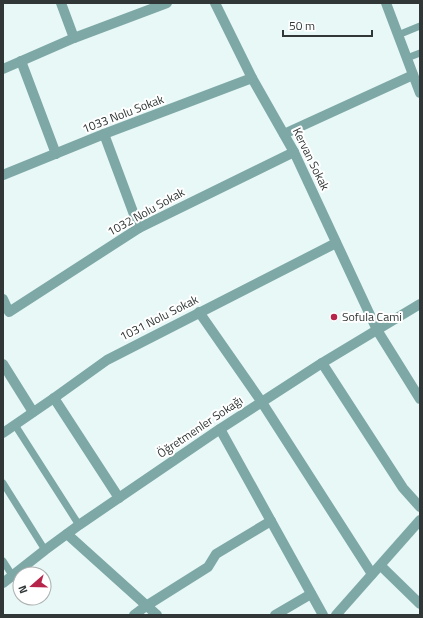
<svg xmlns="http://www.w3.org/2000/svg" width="423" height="618" font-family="'Titillium Web',sans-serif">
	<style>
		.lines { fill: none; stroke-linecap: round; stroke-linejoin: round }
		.service { stroke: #7ea8a6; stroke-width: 7 }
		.minor { stroke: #7ea8a6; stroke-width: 10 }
		.poi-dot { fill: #b62549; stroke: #fff; stroke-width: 1.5 }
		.labels { text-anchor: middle; stroke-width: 4; stroke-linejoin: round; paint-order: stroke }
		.street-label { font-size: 12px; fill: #303736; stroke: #fff }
		.poi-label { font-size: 12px; fill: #303736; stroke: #fff; text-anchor: start }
	</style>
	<rect width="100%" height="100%" fill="#e7f8f7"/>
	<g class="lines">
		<g class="service">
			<polyline points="398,35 420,26"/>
			<polyline points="407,58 420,53"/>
			<polyline points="15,425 79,525"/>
			<polyline points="3,483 45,550"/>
			<polyline points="3,561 12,575"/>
		</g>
		<g class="minor">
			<polyline points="61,3 74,38"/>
			<polyline points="215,3 252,78 294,152 377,330 420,399"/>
			<polyline points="386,3 420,93"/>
			<polyline points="21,61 56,154"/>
			<polyline points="3,69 74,38 167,3"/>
			<polyline points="104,134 139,228"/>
			<polyline points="284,134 413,75"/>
			<polyline points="3,175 104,134 252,78"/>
			<polyline points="3,299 9,312 139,228 294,152"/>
			<polyline points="199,312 261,401 372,574"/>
			<polyline points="322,363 403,488 420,507"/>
			<polyline points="3,364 33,412"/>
			<polyline points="54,398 119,498"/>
			<polyline points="220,429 323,615"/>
			<polyline points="3,433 54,398 107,360 336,243"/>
			<polyline points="67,534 157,615"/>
			<polyline points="381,566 420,604"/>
			<polyline points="3,583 45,550 79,525 220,429 322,363 420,304"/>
			<polyline points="134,615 146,606 208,567 216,554 271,521"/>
			<polyline points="275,615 311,594"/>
			<polyline points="336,615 420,520"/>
		</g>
	</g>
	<circle class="poi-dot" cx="334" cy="317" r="4"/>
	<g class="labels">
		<g class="street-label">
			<text transform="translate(123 114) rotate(-21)" y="4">1033 Nolu Sokak</text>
			<text transform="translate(311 159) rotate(64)" y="4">Kervan Sokak</text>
			<text transform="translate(146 212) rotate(-29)" y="4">1032 Nolu Sokak</text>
			<text transform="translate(159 318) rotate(-27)" y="4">1031 Nolu Sokak</text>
			<text transform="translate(200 427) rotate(-34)" y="4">Öğretmenler Sokağı</text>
		</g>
		<g class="poi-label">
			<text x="342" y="321">Sofula Cami</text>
		</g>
	</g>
	<rect width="423" height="618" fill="none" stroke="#303736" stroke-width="8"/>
	<g transform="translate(32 586) rotate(250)"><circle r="19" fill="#ffffff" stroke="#acafaf"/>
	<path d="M0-3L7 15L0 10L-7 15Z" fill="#b62549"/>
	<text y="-6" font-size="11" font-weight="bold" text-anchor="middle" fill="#303736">N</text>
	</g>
	<path d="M283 30v6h89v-6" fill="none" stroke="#303736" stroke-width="2"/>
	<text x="289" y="30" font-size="12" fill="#303736" stroke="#ffffff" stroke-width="3" paint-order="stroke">50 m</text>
</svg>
